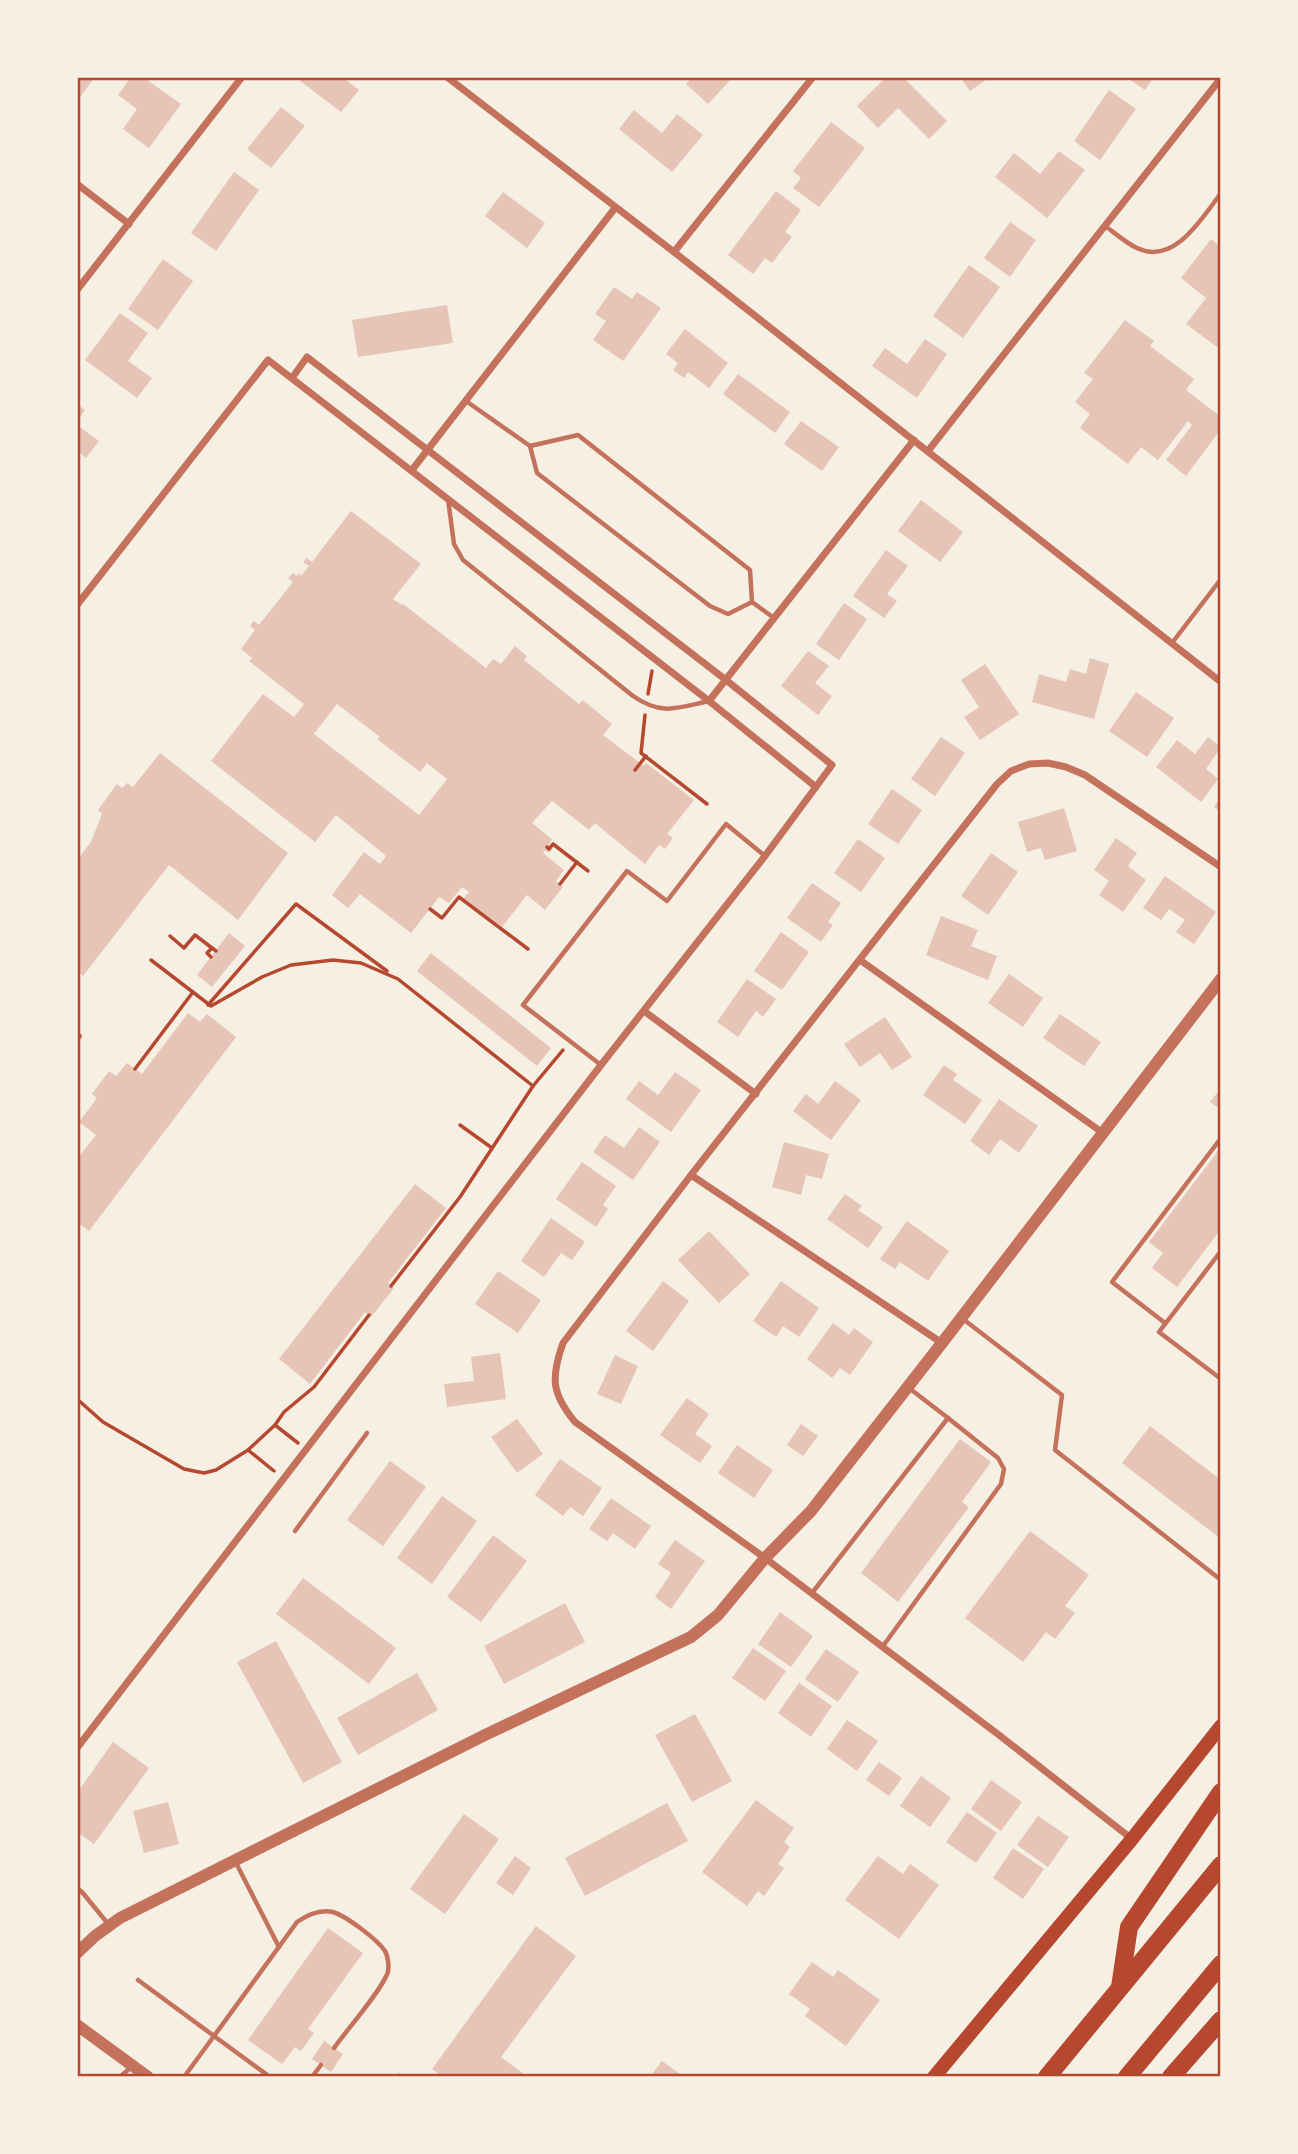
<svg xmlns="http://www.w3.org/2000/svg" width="1298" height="2154" font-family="Cabin,sans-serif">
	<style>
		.building { fill: #e6c5b7; fill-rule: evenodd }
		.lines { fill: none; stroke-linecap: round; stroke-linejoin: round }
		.path { stroke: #b5482f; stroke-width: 3.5 }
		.service { stroke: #c5725c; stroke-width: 4.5 }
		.minor { stroke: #c5725c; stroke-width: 7 }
		.tertiary { stroke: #c5725c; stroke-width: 12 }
		.secondary { stroke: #b5482f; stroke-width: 14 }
		.motorway { stroke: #b5482f; stroke-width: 18 }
		.neatline { fill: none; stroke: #b5482f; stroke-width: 2.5 }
	</style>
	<rect width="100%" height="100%" fill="#f6efe4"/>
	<g class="building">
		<polygon points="77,77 95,77 77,101"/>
		<polygon points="131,77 143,77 181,104 149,148 123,129 137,109 118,95"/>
		<polygon points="303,77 342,77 359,90 341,112 300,81"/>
		<polygon points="692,77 733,77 708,104 686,84"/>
		<polygon points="886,77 903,77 947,121 929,139 898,108 878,128 857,106"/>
		<polygon points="960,77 990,77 970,91"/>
		<polygon points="1126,77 1154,77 1145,90"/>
		<polygon points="1109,90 1136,109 1100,160 1074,141"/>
		<polygon points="281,107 305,126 271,168 247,149"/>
		<polygon points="634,110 662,133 677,114 703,135 672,172 619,129"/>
		<polygon points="831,122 865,148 819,207 793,188 801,178 793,171"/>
		<polygon points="1059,151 1085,170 1047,218 995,177 1014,153 1040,174"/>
		<polygon points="234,172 259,190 216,251 191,233"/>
		<polygon points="776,191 801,210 785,232 792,237 772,263 765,258 753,274 728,255"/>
		<polygon points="503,192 545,223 527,248 485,216"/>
		<polygon points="1010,222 1036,240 1010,277 984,258"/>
		<polygon points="1211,239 1221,247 1221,350 1186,324 1206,298 1181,278"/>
		<polygon points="163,259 193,281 158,330 128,309"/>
		<polygon points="969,265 1000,287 963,338 933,316"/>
		<polygon points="614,287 632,299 637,292 661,308 623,361 593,340 606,321 595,314"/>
		<polygon points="447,305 453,343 358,357 352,320"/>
		<polygon points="120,313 148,333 128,361 152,378 137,398 85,360"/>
		<polygon points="1125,320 1154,341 1150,346 1194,379 1186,390 1221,417 1221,429 1186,476 1166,460 1192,425 1188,421 1158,460 1141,447 1128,464 1080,428 1090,414 1075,402 1093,379 1084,373"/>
		<polygon points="685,329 728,363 709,388 688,372 684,378 673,370 678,363 666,354"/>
		<polygon points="925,339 947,354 917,398 872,366 885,348 907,364"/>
		<polygon points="738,374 790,412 775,433 723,394"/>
		<polygon points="77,404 85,410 77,421"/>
		<polygon points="801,421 839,447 822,471 784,444"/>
		<polygon points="77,425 99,441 86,458 77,451"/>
		<polygon points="921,500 963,532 940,562 898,531"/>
		<path d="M351,511L421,564L393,599L402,605L403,604L486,668L493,659L501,664L515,646L527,656L524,660L579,704L583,700L612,724L603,735L644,766L646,763L694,800L667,834L673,838L665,849L659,845L645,864L595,823L589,830L552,801L532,823L552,839L549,845L553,847L549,853L545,850L543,853L564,870L556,881L563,887L545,910L527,895L502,927L464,898L469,892L462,887L449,903L439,897L411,933L360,894L348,908L332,895L364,852L380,864L386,856L336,815L315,842L211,761L263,694L294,717L304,704L249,661L252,658L241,649L255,630L250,626L254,621L259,625L293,582L288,578L293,573L297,576L299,573L301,576L309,566L303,562L307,558L312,562ZM337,704L380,737L377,739L420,772L427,763L447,779L419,815L314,734Z"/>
		<polygon points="886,550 908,566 887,594 897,601 884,618 853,596"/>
		<polygon points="844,603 867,619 839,660 816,644"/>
		<polygon points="808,651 829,666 815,683 832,696 818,715 781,686"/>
		<polygon points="1090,658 1109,664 1094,719 1032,702 1039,674 1066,682 1070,669 1086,674"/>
		<polygon points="985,664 1019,714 980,740 964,717 979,707 961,680"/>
		<polygon points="1136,692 1174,718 1147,757 1109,731"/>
		<polygon points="941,737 965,753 935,796 911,779"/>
		<polygon points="1208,737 1221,747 1206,769 1218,779 1201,802 1156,767 1177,740 1195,754"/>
		<polygon points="160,753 288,853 238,920 169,865 83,976 77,971 77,860 91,842 102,814 98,810 117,784 122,788 127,783 133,787"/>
		<polygon points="892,789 922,810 898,844 868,824"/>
		<polygon points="1221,797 1221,812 1214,807"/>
		<polygon points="1064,808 1077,851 1045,860 1041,848 1027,852 1018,822"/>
		<polygon points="1116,838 1137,853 1128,866 1146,880 1123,912 1099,895 1109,881 1094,870"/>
		<polygon points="858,839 885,858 861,892 834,873"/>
		<polygon points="991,853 1018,872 988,915 961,896"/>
		<polygon points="1165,876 1216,912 1194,944 1176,932 1185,920 1169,909 1161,920 1143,908"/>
		<polygon points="812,883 841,903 828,922 833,925 821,942 787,918"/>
		<polygon points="941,916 978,930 971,946 997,956 988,980 926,955"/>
		<polygon points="781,932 809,952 782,990 754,971"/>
		<polygon points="229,933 245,946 212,987 197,975"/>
		<polygon points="431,953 551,1048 537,1066 417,971"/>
		<polygon points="1009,974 1043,998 1023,1027 988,1003"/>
		<polygon points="747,979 776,999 763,1017 756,1011 738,1037 717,1022"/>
		<polygon points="188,1013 200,1022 207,1014 236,1037 89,1231 77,1222 77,1159 96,1135 79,1122 97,1098 92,1094 109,1071 116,1076 127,1063 142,1074"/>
		<polygon points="1060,1014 1101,1042 1084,1066 1043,1038"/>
		<polygon points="885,1017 912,1057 892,1070 880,1053 860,1067 844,1044"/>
		<polygon points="944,1065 957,1074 953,1080 982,1100 965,1124 923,1095"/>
		<polygon points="675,1072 701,1090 671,1132 626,1099 639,1081 658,1095"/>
		<polygon points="835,1081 861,1100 831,1140 793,1111 806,1094 818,1104"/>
		<polygon points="1221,1088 1221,1110 1210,1102"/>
		<polygon points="999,1099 1038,1126 1019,1153 1000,1139 989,1155 970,1141"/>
		<polygon points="639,1127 660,1142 633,1180 593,1152 605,1135 624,1148"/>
		<polygon points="784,1142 829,1154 822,1179 806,1175 801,1195 772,1187"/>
		<polygon points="1221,1147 1221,1229 1177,1287 1152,1268 1163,1253 1149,1242"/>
		<polygon points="582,1162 616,1186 603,1205 608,1209 596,1227 556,1199"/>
		<polygon points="415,1184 446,1208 388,1283 394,1288 371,1317 365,1312 310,1384 279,1359"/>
		<polygon points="845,1194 862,1206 858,1210 883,1227 868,1248 827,1219"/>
		<polygon points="551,1218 585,1242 572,1260 561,1253 544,1277 521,1261"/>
		<polygon points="907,1221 949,1251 928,1281 900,1262 895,1269 880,1259"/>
		<polygon points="709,1231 750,1274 719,1303 678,1260"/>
		<polygon points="498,1271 541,1300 518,1333 475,1304"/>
		<polygon points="663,1281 689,1301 653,1351 626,1331"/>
		<polygon points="781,1281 819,1308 799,1337 783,1326 776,1337 753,1321"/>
		<polygon points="833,1323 849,1335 854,1328 873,1342 850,1375 840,1368 832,1378 807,1359"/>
		<polygon points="500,1353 506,1399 447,1407 444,1384 474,1381 471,1357"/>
		<polygon points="615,1355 638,1366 621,1404 597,1394"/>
		<polygon points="687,1398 709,1414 695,1434 712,1446 700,1463 660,1435"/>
		<polygon points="517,1419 543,1454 517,1473 491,1437"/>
		<polygon points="801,1424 818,1436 803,1456 787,1445"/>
		<polygon points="1150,1426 1221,1480 1221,1539 1122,1463"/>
		<polygon points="960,1439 991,1462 962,1502 969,1507 898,1602 861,1573"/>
		<polygon points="737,1445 773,1470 754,1498 718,1473"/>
		<polygon points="560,1459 602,1488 583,1516 570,1507 563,1516 535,1495"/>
		<polygon points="390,1461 426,1487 383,1546 347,1520"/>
		<polygon points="442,1496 477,1521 432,1584 397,1558"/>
		<polygon points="611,1498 651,1526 635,1549 613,1533 607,1541 589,1529"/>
		<polygon points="1030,1531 1089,1575 1065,1606 1075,1613 1055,1639 1046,1632 1023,1662 965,1618"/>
		<polygon points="493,1535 527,1561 481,1622 447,1597"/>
		<polygon points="675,1540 705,1561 671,1609 655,1597 671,1573 658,1564"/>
		<polygon points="303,1578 396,1648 369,1684 276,1614"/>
		<polygon points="565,1603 585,1642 504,1684 484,1646"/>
		<polygon points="780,1612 813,1636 791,1667 758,1644"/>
		<polygon points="276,1641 342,1762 303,1783 237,1662"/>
		<polygon points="753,1648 786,1671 765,1701 732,1678"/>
		<polygon points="826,1649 859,1672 838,1702 805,1679"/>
		<polygon points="417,1673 438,1710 358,1755 337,1718"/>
		<polygon points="799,1683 832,1706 811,1737 778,1713"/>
		<polygon points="695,1714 732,1781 692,1802 655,1735"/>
		<polygon points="847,1720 878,1741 857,1771 827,1749"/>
		<polygon points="113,1742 149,1768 94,1844 77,1832 77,1793"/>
		<polygon points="879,1762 902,1778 889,1796 866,1780"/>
		<polygon points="921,1776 951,1798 930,1827 900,1806"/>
		<polygon points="991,1780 1022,1802 1001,1831 971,1809"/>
		<polygon points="756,1800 794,1828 784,1842 790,1847 778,1864 784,1868 764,1896 758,1891 747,1906 702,1872"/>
		<polygon points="168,1802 179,1844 144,1853 133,1811"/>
		<polygon points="667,1803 688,1841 585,1896 565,1858"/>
		<polygon points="967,1812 997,1833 976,1863 946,1842"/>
		<polygon points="464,1814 499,1839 445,1914 410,1889"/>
		<polygon points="1038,1816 1069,1837 1048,1867 1017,1845"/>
		<polygon points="1013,1848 1044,1869 1023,1899 993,1878"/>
		<polygon points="515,1856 531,1868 513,1895 496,1883"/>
		<polygon points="878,1856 903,1874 910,1864 939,1885 899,1939 845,1900"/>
		<polygon points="536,1926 576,1956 501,2057 528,2077 443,2077 432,2069"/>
		<polygon points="328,1928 363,1953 308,2029 314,2033 301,2051 295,2047 282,2064 248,2040"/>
		<polygon points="812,1962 833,1977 838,1970 880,2000 846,2046 805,2016 810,2009 789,1994"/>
		<polygon points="324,2041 343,2054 331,2072 312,2059"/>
		<polygon points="662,2061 684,2077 650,2077"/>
	</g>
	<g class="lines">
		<g class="path">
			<polyline points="648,694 652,671"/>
			<polyline points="645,715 641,753 707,804"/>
			<polyline points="635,770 646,756"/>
			<polyline points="547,847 549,849 553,844 588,871"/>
			<polyline points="560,884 577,862"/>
			<polyline points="430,909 442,918 459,897 528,949"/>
			<polyline points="170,936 184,948 195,935 216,951"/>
			<polyline points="211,957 207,953 212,948"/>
			<polyline points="151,960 211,1006 262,977 291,965 333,960 361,963 398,979 533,1086 460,1197 391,1286"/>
			<polyline points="208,1005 296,904 387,971"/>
			<polyline points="135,1069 193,992"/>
			<polyline points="533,1086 563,1050"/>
			<polyline points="460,1125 492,1148"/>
			<polyline points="77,1399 103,1422 184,1469 204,1473 216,1470 248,1450 275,1425 284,1412 314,1387 369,1315"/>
			<polyline points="275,1425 298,1443"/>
			<polyline points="248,1450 274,1471"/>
		</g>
		<g class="service">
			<path d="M1105,226C1115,233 1126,243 1137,248C1174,266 1202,218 1221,193"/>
			<polyline points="466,401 530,446 537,473 710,606 728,614 752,602 774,618"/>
			<polyline points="530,446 578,435 750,570 752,602"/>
			<path d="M448,499L454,544L463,560L633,696C662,716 677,708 709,701"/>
			<polyline points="1172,643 1221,579"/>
			<polyline points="77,1034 80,1036 77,1040"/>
			<polyline points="601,1065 523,1005 627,871 667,901 726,824 765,856"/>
			<polyline points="1221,1251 1159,1332 1221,1379"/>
			<polyline points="963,1319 1062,1395 1055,1450 1221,1580"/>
			<polyline points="1165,1323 1112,1282 1221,1138"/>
			<polyline points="295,1531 367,1433"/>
			<polyline points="812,1593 948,1418 909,1388"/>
			<polyline points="883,1646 1001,1484 1004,1469 998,1458 948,1418"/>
			<polyline points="235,1861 279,1947"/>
			<polyline points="77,1888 82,1892 109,1925"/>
			<path d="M138,1980L214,2036L297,1922C307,1915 320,1909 333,1912C346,1916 377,1939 385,1951C388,1956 389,1966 388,1972C382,1990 346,2031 334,2048"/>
			<polyline points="399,2076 400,2077"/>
			<polyline points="120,2077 130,2068"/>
			<polyline points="184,2077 214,2036 270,2077"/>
			<polyline points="312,2077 321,2065"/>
		</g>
		<g class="minor">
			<polyline points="447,77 674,252 1221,682"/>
			<polyline points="77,184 129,224"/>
			<polyline points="674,252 813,77"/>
			<polyline points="77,290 242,77"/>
			<polyline points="928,451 1221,78"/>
			<polyline points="412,470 615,208"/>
			<polyline points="77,605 268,360 709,701 816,787"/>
			<polyline points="709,701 914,440"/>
			<polyline points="860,960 1103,1133"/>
			<polyline points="644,1011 756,1094"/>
			<polyline points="691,1175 942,1343"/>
			<polyline points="77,1748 601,1065 765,856 832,765 726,680 307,357 292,378"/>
			<path d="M1132,1839L999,1735L765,1558L575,1422C551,1393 551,1377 563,1343L691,1175L997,784L1011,771L1029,764L1048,763L1066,767L1085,775L1221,867"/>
		</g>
		<g class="tertiary">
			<polyline points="77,1953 95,1936 120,1918 485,1735 691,1637 718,1615 765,1558 811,1511 942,1343 1221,979"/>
			<polyline points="77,2025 148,2077"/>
		</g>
		<polyline class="secondary" points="934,2077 1132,1839 1221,1726"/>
		<g class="motorway">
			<polyline points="1120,1987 1129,1927 1221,1792"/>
			<polyline points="1047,2077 1221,1865"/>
			<polyline points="1127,2077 1221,1964"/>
			<polyline points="1171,2077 1221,2020"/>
		</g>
	</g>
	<rect width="1298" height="2154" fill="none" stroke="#f6efe4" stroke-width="158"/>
	<rect x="79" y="79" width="1140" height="1996" class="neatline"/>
</svg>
